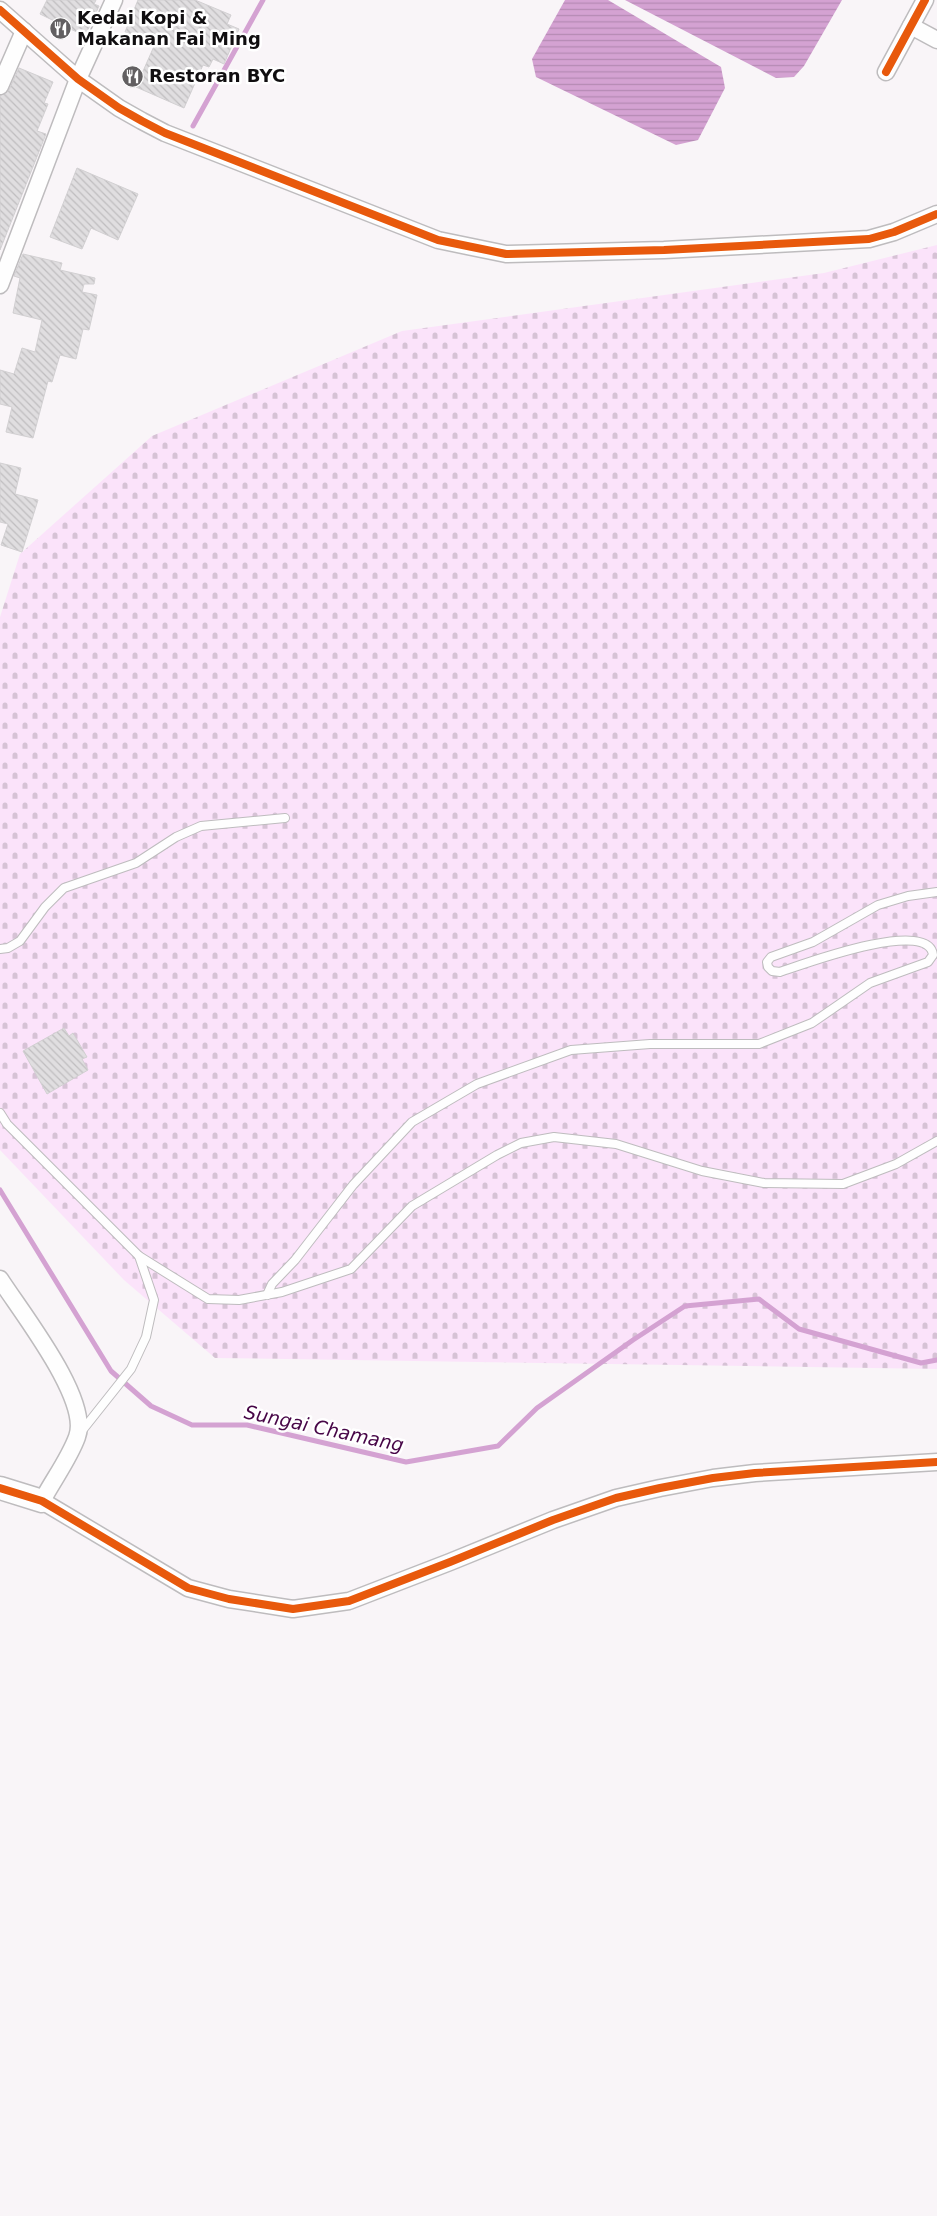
<svg xmlns="http://www.w3.org/2000/svg" width="937" height="2216" font-family="'DejaVu Sans',sans-serif">
	<style>
		.cemetery { fill: url(#cemetery-stones) }
		.water { fill: url(#water-rules) }
		.lines { fill: none; stroke-linecap: round; stroke-linejoin: round }
		.stream { stroke: #d4a2d2; stroke-width: 5 }
		.building { fill: url(#building-back-hatch); stroke: #d2d0d2 }
		.lane-casing { stroke: #bebcbe; stroke-width: 10 }
		.street-casing { stroke: #bebcbe; stroke-width: 19 }
		.secondary-casing { stroke: #bebcbe; stroke-width: 25 }
		.lane { stroke: #fefefe; stroke-width: 8 }
		.street { stroke: #fefefe; stroke-width: 16 }
		.secondary { stroke: #fefefe; stroke-width: 22 }
		.cycleway-casing { stroke: #fff; stroke-width: 11 }
		.cycleway { stroke: #e8590c; stroke-width: 8 }
		.labels { text-anchor: middle; stroke-width: 5; stroke-linejoin: round; paint-order: stroke }
		.poi-label { font-size: 18px; font-weight: bold; fill: #100e10; stroke: #fff; text-anchor: start }
		.water-label { font-size: 19px; font-style: italic; fill: #470647; stroke: #fff }
	</style>
	<defs>
		<pattern id="cemetery-stones" width="16" height="16" patternUnits="userSpaceOnUse" patternTransform="scale(1.25)"><rect width="16" height="16" fill="#fbe3fa"/><path d="M2 7V4a2 2 0 0 1 4 0v3zM10 15v-3a2 2 0 0 1 4 0v3z" fill="#d6c2d5"/></pattern>
		<pattern id="water-rules" width="6" height="5" patternUnits="userSpaceOnUse" patternTransform="scale(1.25)"><rect width="6" height="5" fill="#d4a2d2"/><path d="M0 2.5h6" fill="none" stroke="#b58ab3"/></pattern>
		<pattern id="building-back-hatch" width="6" height="6" patternUnits="userSpaceOnUse" patternTransform="scale(1.25)"><rect width="6" height="6" fill="#e0dee0"/><path d="M-1 5l2 2M0 0l6 6M5-1l2 2" fill="none" stroke="#bfbdbf"/></pattern>
	</defs>
	<rect width="100%" height="100%" fill="#f9f5f8"/>
	<polygon class="cemetery" points="937,245 937,1369 215,1358 124,1280 0,1150 0,617 20,554 152,436 402,331 824,273"/>
	<g class="water">
		<polygon points="565,0 608,0 721,67 725,88 698,140 676,145 536,77 532,59"/>
		<polygon points="625,0 842,0 804,66 794,77 776,78"/>
	</g>
	<g class="lines">
		<g class="stream">
			<polyline points="193,126 263,0"/>
			<polyline points="0,1190 111,1371 151,1406 192,1425 247,1425 406,1462 498,1446 537,1408 633,1340 685,1306 759,1299 799,1329 921,1363 937,1360"/>
		</g>
	</g>
	<g class="building">
		<polygon points="47,0 96,0 94,4 99,6 85,36 40,14"/>
		<polygon points="138,0 195,0 231,15 227,24 239,29 224,64 213,59 209,67 203,65 184,108 136,87 155,44 125,32"/>
		<polygon points="19,68 53,82 44,103 48,104 37,131 46,134 0,250 0,96 9,90"/>
		<polygon points="77,168 138,194 118,240 91,228 82,249 50,237"/>
		<polygon points="23,254 62,263 60,270 95,278 94,284 84,284 82,292 97,295 89,330 83,329 76,359 60,355 52,382 48,381 33,438 6,432 12,407 0,404 0,370 14,374 22,348 35,352 42,320 13,313 20,278 14,276"/>
		<polygon points="0,463 21,468 15,494 38,500 22,552 1,545 8,524 0,522"/>
		<polygon points="64,1028 69,1036 73,1033 87,1057 82,1059 88,1070 47,1094 23,1051"/>
	</g>
	<g class="lines">
		<defs>
			<g id="lane">
				<polyline points="0,949 8,948 20,941 45,907 64,888 136,863 176,837 201,826 285,818"/>
				<polyline points="0,1113 7,1124 139,1256 154,1300 146,1337 131,1369 81,1432"/>
				<polyline points="139,1256 208,1299 239,1300 282,1292 351,1269 412,1206 497,1155 521,1143 554,1137 616,1144 702,1171 764,1183 843,1184 896,1164 937,1141"/>
				<path d="M267,1295L272,1284L295,1260L353,1185L412,1122L477,1084L571,1050L650,1044H759L812,1023L870,983L928,962L933,955C929,917 801,965 780,972L772,971L768,967L767,962L771,957L813,942L878,905L908,896L937,892"/>
			</g>
			<g id="street">
				<polyline points="0,10 78,79 119,108 142,121 165,133 438,240 506,254 664,250 869,239 894,232 937,214"/>
				<polyline points="911,26 937,40"/>
				<polyline points="886,72 925,0"/>
				<polyline points="0,86 24,31"/>
				<polyline points="0,285 78,79 114,0"/>
				<path d="M0,1279C21,1312 91,1400 77,1437C69,1459 53,1480 42,1501L188,1588L229,1599L293,1609L349,1601L450,1562L553,1520L616,1498L660,1488L713,1478L755,1473L937,1462"/>
			</g>
			<polyline id="secondary" points="0,1488 42,1501"/>
		</defs>
		<use href="#lane" class="lane-casing"/>
		<use href="#street" class="street-casing"/>
		<use href="#secondary" class="secondary-casing"/>
		<use href="#lane" class="lane"/>
		<use href="#street" class="street"/>
		<use href="#secondary" class="secondary"/>
		<defs>
			<g id="cycleway">
				<polyline points="0,10 78,79 119,108 142,121 165,133 438,240 506,254 664,250 869,239 894,232 937,214"/>
				<polyline points="886,72 925,0"/>
				<polyline points="0,1488 42,1501 188,1588 229,1599 293,1609 349,1601 450,1562 553,1520 616,1498 660,1488 713,1478 755,1473 937,1462"/>
			</g>
		</defs>
		<use href="#cycleway" class="cycleway-casing"/>
		<use href="#cycleway" class="cycleway"/>
	</g>
	<defs>
		<symbol id="restaurant-disc" viewBox="-11 -11 22 22"><circle r="9.5" fill="#625f61" stroke="#fff"/><path d="M-5-6h1v4h1v-4h1v4h1v-4h1v5L-1.5 .5V6h-2V.5L-5-1ZM5-6V6H3V1.5H1.5Q1.5-4 5-6Z" fill="#fff"/></symbol>
	</defs>
	<g fill-rule="evenodd">
		<use href="#restaurant-disc" x="48" y="16" width="25" height="25"/>
		<use href="#restaurant-disc" x="120" y="64" width="25" height="25"/>
	</g>
	<g class="labels">
		<g class="poi-label">
			<text x="77" y="24">Kedai Kopi &amp;<tspan x="77" dy="21">Makanan Fai Ming</tspan></text>
			<text x="149" y="82">Restoran BYC</text>
		</g>
		<g class="water-label">
			<text transform="translate(324 1428) rotate(12)" y="7">Sungai Chamang</text>
		</g>
	</g>
</svg>
